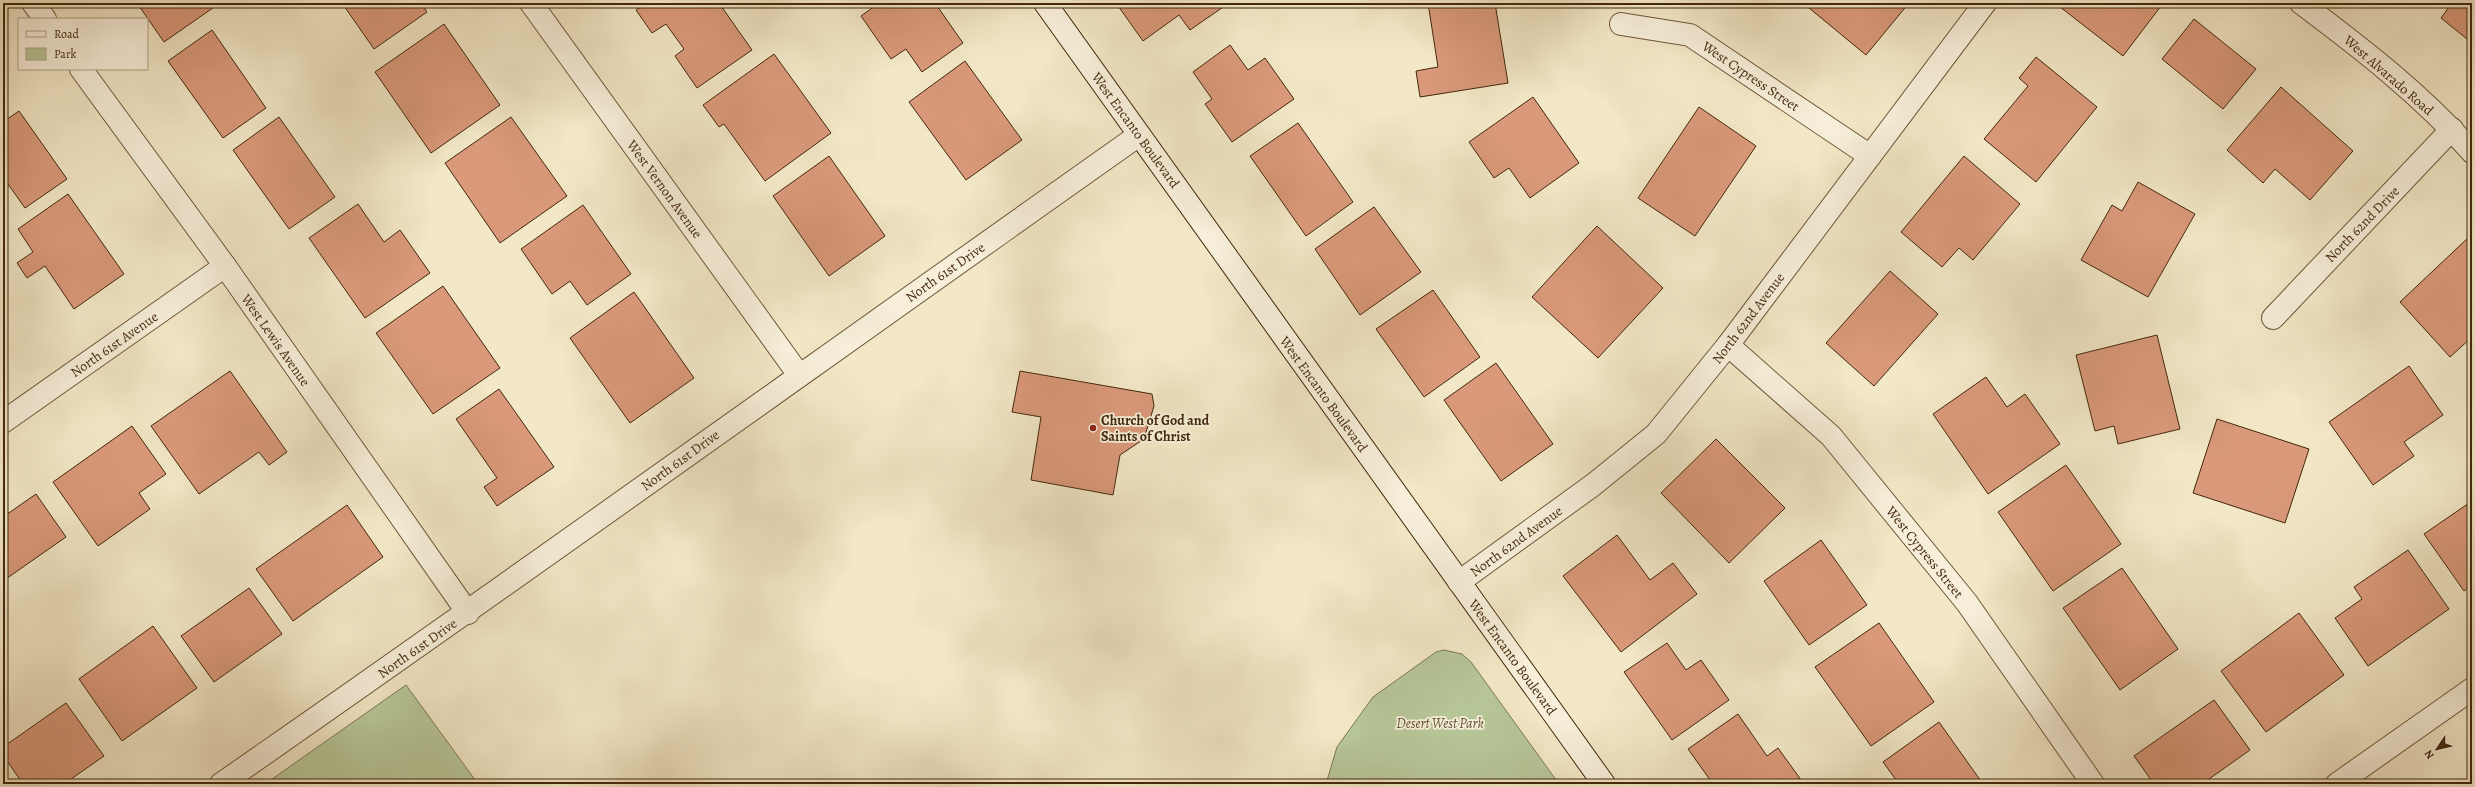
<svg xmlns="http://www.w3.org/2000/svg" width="2475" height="787" font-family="Alegreya,serif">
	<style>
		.green { fill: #b7c698; stroke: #7d7752 }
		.building { fill: #d9997a; stroke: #43280c }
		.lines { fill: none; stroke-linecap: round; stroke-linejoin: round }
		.street-casing { stroke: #6f583a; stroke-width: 24 }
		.secondary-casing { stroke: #43280c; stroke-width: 24 }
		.street { stroke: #f7efda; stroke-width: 22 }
		.secondary { stroke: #f7efda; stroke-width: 22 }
		.poi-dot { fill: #8f2418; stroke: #f7efda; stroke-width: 1.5 }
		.labels { text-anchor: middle; stroke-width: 3.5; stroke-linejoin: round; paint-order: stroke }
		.street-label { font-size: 14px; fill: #43280c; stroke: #f7efda }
		.poi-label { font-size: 14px; font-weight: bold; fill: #43280c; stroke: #f7efda; text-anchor: start }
		.park-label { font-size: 14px; font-style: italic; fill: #60502f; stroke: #f7efda }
	</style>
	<rect width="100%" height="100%" fill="#f2e7c6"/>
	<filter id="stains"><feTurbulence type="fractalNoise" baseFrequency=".005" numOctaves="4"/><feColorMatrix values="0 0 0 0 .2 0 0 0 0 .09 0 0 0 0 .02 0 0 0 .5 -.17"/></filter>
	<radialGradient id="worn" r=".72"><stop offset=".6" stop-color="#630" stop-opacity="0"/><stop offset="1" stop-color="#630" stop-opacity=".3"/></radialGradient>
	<g class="green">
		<polygon points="1444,650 1462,654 1471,662 1559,784 1326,784 1337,747 1373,697 1436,652"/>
		<polygon points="406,685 478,784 265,784"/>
	</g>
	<g class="building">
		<polygon points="137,3 220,3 164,42"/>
		<polygon points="342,3 421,3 427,12 374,49"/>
		<polygon points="647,3 719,3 752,50 697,88 675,56 684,49 666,24 652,33 636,10"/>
		<polygon points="879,3 935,3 963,43 922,72 906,49 891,59 861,16"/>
		<polygon points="1116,3 1229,3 1190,30 1179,15 1143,41"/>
		<polygon points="1428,3 1495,3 1508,83 1420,97 1416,71 1438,67"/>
		<polygon points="1803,3 1909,3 1866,55"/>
		<polygon points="2055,3 2157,3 2161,6 2123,56"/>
		<polygon points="2452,3 2472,3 2472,43 2441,18"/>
		<polygon points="2194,19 2256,69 2223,109 2162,59"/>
		<polygon points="444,24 500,105 431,153 375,72"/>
		<polygon points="212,30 266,108 223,138 168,61"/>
		<polygon points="1230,45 1248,70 1265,58 1294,99 1232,142 1205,104 1212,99 1193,72"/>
		<polygon points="774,54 831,133 765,181 724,124 719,127 703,105"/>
		<polygon points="2036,57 2097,107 2036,182 1984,139 2028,86 2019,78"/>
		<polygon points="965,61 1022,140 966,180 909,102"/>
		<polygon points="2281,87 2353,151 2310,200 2275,169 2263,183 2227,150"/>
		<polygon points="1533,97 1579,163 1530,198 1509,168 1494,178 1469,142"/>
		<polygon points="1699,107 1756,146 1695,236 1638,198"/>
		<polygon points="19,111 67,179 25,208 3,177 3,122"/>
		<polygon points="279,117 335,197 289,229 233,150"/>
		<polygon points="511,117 567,196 500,243 445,163"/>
		<polygon points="1298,123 1353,202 1306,236 1250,156"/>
		<polygon points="829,156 885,236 829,276 773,196"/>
		<polygon points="1964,156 2020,204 1973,260 1959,248 1942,267 1901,232"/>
		<polygon points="2138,182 2195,214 2148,297 2081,260 2112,205 2122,211"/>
		<polygon points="68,194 124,274 74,309 45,266 27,278 17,263 33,252 18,229"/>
		<polygon points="358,204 384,242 400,230 430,273 365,318 309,238"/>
		<polygon points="583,205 631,274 587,305 570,281 552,294 521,249"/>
		<polygon points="1374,207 1421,272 1360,315 1315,249"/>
		<polygon points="1597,226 1663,288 1598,358 1532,297"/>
		<polygon points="2470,236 2472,337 2450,357 2400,302"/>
		<polygon points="1890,271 1938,314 1874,386 1826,343"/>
		<polygon points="443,286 500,368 433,414 376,333"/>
		<polygon points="1433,290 1480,357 1424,397 1376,329"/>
		<polygon points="634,292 694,378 630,423 570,338"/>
		<polygon points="2157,335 2180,429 2118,444 2114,426 2095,431 2076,355"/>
		<polygon points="1496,363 1553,444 1501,481 1444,400"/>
		<polygon points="2409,366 2443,415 2404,442 2414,456 2373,485 2329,422"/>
		<polygon points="230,371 287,452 269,465 259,452 199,494 151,426"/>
		<polygon points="1020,371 1152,394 1154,406 1144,439 1120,455 1113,495 1031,480 1041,417 1012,412"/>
		<polygon points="1986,377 2007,407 2025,394 2060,444 1988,494 1933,414"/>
		<polygon points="499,389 554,467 497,506 484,487 497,478 456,419"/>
		<polygon points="2217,419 2309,449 2285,523 2193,493"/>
		<polygon points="132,426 166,474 139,493 150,509 98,546 53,482"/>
		<polygon points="1716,439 1785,508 1729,563 1661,493"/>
		<polygon points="2066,465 2121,544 2053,591 1998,512"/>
		<polygon points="36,494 66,537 3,581 3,517"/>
		<polygon points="2472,501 2472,585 2464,591 2424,534"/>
		<polygon points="347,505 383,557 293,621 256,569"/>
		<polygon points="1617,535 1650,580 1673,563 1697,594 1621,652 1563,576"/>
		<polygon points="1821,540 1867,605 1809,645 1764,581"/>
		<polygon points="2408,550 2449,609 2368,666 2335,618 2362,599 2354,587"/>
		<polygon points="2122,568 2178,649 2120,690 2063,608"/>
		<polygon points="249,588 282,634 214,682 181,636"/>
		<polygon points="2299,613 2344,675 2266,732 2221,671"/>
		<polygon points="1879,623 1934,702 1871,746 1815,667"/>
		<polygon points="153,626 197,688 122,741 79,679"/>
		<polygon points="1667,643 1686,670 1701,660 1729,700 1672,740 1624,672"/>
		<polygon points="2214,700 2250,750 2202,784 2154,784 2134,756"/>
		<polygon points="66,703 104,756 64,784 23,784 3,755 3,747"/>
		<polygon points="1738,714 1767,756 1778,748 1804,784 1713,784 1688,749"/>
		<polygon points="1939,722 1983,784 1899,784 1883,762"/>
	</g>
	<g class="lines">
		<defs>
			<g id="street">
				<polyline points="33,3 45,19"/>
				<polyline points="531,3 799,375"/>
				<path d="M2301,3C2361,48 2422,95 2472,152"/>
				<polyline points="1621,24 1690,35 1870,156"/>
				<polyline points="81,69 225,266 468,613"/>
				<polyline points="2273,318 2452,129"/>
				<polyline points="1728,345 1831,436 1967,603 2093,784"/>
				<polyline points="3,422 225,266"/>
				<polyline points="1459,582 1593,485 1656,434 1728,345 1985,3"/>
				<path d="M221,784C529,570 833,351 1139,135"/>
				<polyline points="2337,784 2472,689"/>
			</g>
			<polyline id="secondary" points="1045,3 1604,784"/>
		</defs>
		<use href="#street" class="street-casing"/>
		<use href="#secondary" class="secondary-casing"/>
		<use href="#street" class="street"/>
		<use href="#secondary" class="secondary"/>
	</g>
	<circle class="poi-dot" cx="1093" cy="428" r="4"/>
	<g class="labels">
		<g class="street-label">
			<text transform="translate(2389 75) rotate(41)" y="5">West Alvarado Road</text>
			<text transform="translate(1751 76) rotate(34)" y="5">West Cypress Street</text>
			<text transform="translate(1136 130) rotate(54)" y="5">West Encanto Boulevard</text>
			<text transform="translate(665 189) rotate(54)" y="5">West Vernon Avenue</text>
			<text transform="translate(2362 224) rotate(-46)" y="5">North 62nd Drive</text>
			<text transform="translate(945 272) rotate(-35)" y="5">North 61st Drive</text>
			<text transform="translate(1748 318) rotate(-53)" y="5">North 62nd Avenue</text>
			<text transform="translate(276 340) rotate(55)" y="5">West Lewis Avenue</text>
			<text transform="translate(114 344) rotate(-35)" y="5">North 61st Avenue</text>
			<text transform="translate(1324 394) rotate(54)" y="5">West Encanto Boulevard</text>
			<text transform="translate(680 460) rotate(-36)" y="5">North 61st Drive</text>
			<text transform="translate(1516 541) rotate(-36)" y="5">North 62nd Avenue</text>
			<text transform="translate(1925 552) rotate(51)" y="5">West Cypress Street</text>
			<text transform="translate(417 648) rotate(-35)" y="5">North 61st Drive</text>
			<text transform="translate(1513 657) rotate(54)" y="5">West Encanto Boulevard</text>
		</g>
		<g class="poi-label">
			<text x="1101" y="425">Church of God and<tspan x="1101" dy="16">Saints of Christ</tspan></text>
		</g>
		<g class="park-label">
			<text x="1440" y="728">Desert West Park</text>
		</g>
	</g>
	<rect width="2475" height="787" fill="none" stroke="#f2e7c6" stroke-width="16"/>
	<rect x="4" y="4" width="2467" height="779" fill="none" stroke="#43280c" stroke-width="2"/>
	<rect x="8" y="8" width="2459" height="771" fill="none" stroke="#43280c"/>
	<rect x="18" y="18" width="130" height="52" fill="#f7efda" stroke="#af9f88"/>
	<rect x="26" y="31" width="20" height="6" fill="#f7efda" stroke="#af9f88"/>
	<text x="54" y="38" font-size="12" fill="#43280c">Road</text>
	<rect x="26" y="48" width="20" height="12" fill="#b7c698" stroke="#af9f88"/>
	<text x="54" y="58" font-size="12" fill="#43280c">Park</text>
	<g transform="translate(2437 749) rotate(235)" stroke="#f7efda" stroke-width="3" paint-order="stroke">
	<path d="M0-3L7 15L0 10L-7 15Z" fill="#43280c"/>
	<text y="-6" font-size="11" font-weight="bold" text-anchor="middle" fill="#43280c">N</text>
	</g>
	<rect width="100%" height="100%" filter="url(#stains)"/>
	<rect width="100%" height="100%" fill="url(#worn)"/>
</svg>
